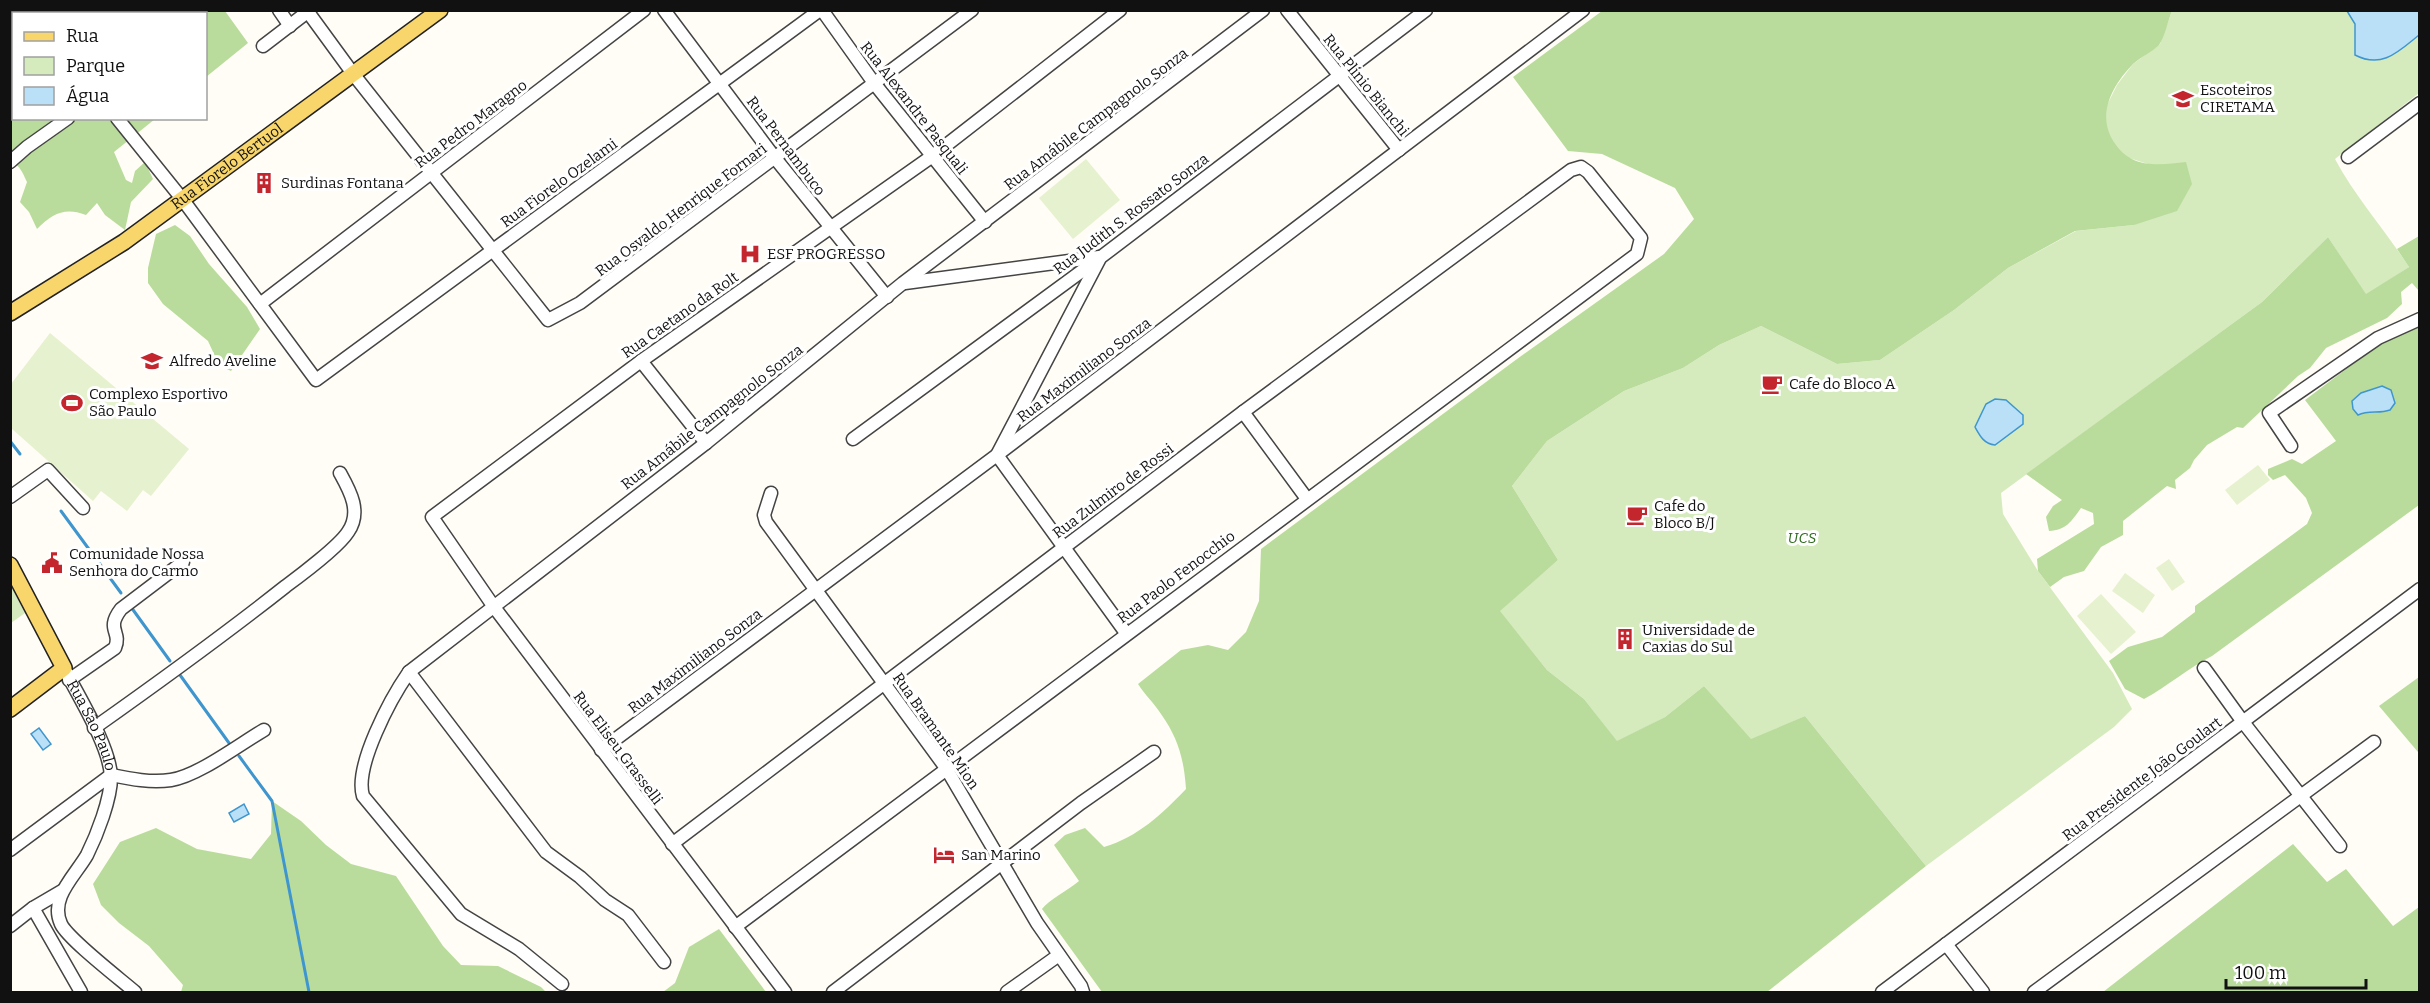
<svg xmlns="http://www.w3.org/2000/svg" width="2430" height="1003" font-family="Bitter,serif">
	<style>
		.green { fill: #d5ebbd }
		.forest { fill: #b9dc9c }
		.pitch { fill: #e6f2cf }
		.water { fill: #b9e0f7; stroke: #3f96cf; stroke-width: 1.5 }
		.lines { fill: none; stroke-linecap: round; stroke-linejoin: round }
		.stream { stroke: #3f96cf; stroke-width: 3 }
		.minor-casing { stroke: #444; stroke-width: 15 }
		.major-casing { stroke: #222; stroke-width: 18 }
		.minor { stroke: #fff; stroke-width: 12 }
		.major { stroke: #f9d66b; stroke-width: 15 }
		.labels { text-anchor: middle; stroke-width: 6; stroke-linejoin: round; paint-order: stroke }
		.street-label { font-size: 15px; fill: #111; stroke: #fff }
		.poi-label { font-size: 15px; fill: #111; stroke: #fff; text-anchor: start }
		.park-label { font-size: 15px; font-style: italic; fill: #2f6b1f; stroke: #fff }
	</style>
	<rect width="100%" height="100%" fill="#fffdf5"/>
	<g class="green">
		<path d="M2172,11H2419V93L2335,159C2356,198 2385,230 2409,267L2366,295L2328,237L2262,302L2001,493L2003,514L2038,571L2113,673L2132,709L2114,727L1926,866L1805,716L1751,740L1704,686L1665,717L1617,742L1584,699L1547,670L1499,611L1558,560L1512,486L1547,441L1624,391L1683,368L1719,345L1761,326L1837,364L1880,360L1954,310L2008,268L2076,231L2134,225L2154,166L2123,156L2106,132L2105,109L2117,85L2133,64L2160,44Z"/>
		<polygon points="10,584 25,613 11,623 10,623"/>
	</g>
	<g class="forest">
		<path d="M10,11H225L248,43L206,77V14H14V118L155,119L114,152L126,180L132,183L135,171L145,162L153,179L131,202L125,230L105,215L97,203L86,215C65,207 53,213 37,229L29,212L20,202L27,182C23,174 20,164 11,163Z"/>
		<path d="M1602,11H2172C2168,20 2165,37 2159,45C2152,52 2141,57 2133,64C2111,87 2095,117 2116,145C2133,169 2160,165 2186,162L2192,184L2177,211L2134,225L2075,231L2008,268L1954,310L1880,360L1837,364L1761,326L1719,345L1683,368L1624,391L1547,441L1512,486L1558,560L1500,611L1547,670L1584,699L1617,741L1665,717L1704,686L1751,739L1805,716L1926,866L1767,992H1102L1042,909C1049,900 1068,890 1079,881L1054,845L1065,835L1085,828L1104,847C1138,837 1162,814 1186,789C1184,759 1178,738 1161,714C1154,703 1145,695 1138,684L1181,650L1208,645L1228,650L1246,632L1259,601L1261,549L1517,359L1664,254L1694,219L1675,188L1602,154L1568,151L1513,77Z"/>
		<polygon points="175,225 190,236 209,264 247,307 260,329 231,371 219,365 208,341 163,304 148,283 148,268 156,234"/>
		<path d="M2419,236V291L2412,283L2401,292L2402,304L2387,318L2326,348L2310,368L2298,376L2243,428L2237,427L2207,445L2194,460L2190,468L2175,480L2176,489L2167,486L2123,521V535L2101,547L2084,571L2064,577L2050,587L2038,571L2037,559L2094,524L2093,513L2081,508C2071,522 2066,530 2049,531L2046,517L2053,506L2062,500L2026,474L2262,302L2328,237L2366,294L2409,267L2397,249Z"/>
		<path d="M2416,327H2419V505L2212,656C2188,668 2168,686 2144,699L2125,689L2109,661L2128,647L2162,637L2195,612V606L2307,524L2312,513L2306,498L2285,475L2273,480L2268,475V469L2292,459L2302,464L2336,441L2305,400L2382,342Z"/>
		<polygon points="2419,677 2420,751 2418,752 2379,706"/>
		<polygon points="272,801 301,821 326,845 351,864 396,876 443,946 461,965 498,966 541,987 546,992 181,992 183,985 149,946 119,923 101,905 93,884 120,842 156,828 197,849 251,859 271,834"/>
		<polygon points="2293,844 2327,882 2346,869 2393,926 2419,907 2419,992 2103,992"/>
		<polygon points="719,929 766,992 663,992 675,983 689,947"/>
	</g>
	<g class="pitch">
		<polygon points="1086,159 1120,200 1073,239 1039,198"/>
		<polygon points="50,333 189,449 151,496 143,490 127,511 101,491 93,501 11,428 11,384"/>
		<polygon points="2258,465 2270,480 2237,505 2225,490"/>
		<polygon points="2169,559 2185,582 2172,591 2156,568"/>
		<polygon points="2125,573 2155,595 2143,613 2112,591"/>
		<polygon points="2101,594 2136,632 2111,654 2077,616"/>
	</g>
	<g class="water">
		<path d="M2347,11H2419V35C2398,52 2382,69 2355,55V24Z"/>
		<path d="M2382,386L2391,390L2395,403L2390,410C2379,414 2369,410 2358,415L2353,409L2352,401L2361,393Z"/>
		<path d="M1995,399L2006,400L2023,415V424L1995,445C1984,444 1980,436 1975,427L1986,404Z"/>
		<polygon points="39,728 51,744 43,750 31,734"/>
		<polygon points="244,804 249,814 234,822 229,813"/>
	</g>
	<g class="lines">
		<g class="stream">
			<polyline points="10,441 20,454"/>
			<polyline points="61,511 121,593"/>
			<polyline points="131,607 170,661"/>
			<polyline points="180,675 229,743"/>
			<polyline points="239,756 272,801 309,992"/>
		</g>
		<defs>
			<g id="minor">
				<polyline points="25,10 28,14"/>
				<polyline points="178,10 181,14"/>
				<polyline points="279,10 290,26"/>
				<polyline points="664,10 775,158 887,297"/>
				<polyline points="822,10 874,83 985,222"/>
				<polyline points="1287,10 1399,150"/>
				<polyline points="308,12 354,75 548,320 580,303 972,10"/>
				<polyline points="10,13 13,10"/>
				<polyline points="263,46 310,10"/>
				<polyline points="117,118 183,200 316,380 820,10"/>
				<polyline points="2348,157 2420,103"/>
				<polyline points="10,162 27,147 68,118"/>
				<polyline points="1099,260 997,455 1126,633"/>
				<polyline points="905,283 1099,257"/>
				<polyline points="260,304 644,10"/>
				<polyline points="641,361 706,443"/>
				<polyline points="1243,412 1307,499"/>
				<polyline points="853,439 1101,257 1426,10"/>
				<polyline points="2291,446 2269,413 2378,338 2420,319"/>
				<polyline points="771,493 764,515 766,522 946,768 1037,923 1081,986 1083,992"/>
				<polyline points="10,497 48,470 83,508"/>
				<path id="s1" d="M64,668C78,696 110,746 111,777C111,799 97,835 87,855C75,876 49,898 61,924C68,939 120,979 135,992"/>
				<polyline points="2204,668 2243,722 2340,846"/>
				<polyline points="409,672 546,852 580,877 605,900 628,915 664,962"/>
				<path d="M69,680L115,648C122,631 105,630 121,609L183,562"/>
				<path d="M94,728C159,682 224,635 286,586C301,575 339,546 348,532C362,512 350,491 340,473"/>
				<polyline points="601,750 997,455 1583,10"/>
				<path d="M111,775C131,779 151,783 171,780C198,776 240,744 264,730"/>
				<polyline points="672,844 1243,412 1571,170 1581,167 1588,172 1641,238 1637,254 735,927"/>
				<polyline points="10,850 111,775"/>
				<polyline points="33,908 81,992"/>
				<polyline points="10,926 33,908 62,891"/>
				<polyline points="1946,944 1983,992"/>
				<path d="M562,984L519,949L461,914L363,796C354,766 391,698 409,672L706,443L903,283L1263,10"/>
				<polyline points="785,992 494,607 432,517 641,361 931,157 1120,10"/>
				<polyline points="833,992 1081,803 1154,752"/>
				<polyline points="1007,992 1059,955"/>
				<polyline points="1882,992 2420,589"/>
				<polyline points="2034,992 2374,742"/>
			</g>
			<g id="major">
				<path id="s2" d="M10,313L124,242L440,10"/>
				<polyline points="10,565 64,668 10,709"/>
			</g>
		</defs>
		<use href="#minor" class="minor-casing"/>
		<use href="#major" class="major-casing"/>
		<use href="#minor" class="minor"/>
		<use href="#major" class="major"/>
	</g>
	<defs>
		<symbol id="school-bare" viewBox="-9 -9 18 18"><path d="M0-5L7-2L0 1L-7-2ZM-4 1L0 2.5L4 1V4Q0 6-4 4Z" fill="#c4262e" stroke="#fff" stroke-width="2.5" paint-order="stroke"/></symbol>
		<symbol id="building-bare" viewBox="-9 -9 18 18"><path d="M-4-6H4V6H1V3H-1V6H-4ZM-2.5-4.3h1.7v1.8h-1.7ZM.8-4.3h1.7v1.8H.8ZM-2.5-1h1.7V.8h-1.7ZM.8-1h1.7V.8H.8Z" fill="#c4262e" stroke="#fff" stroke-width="2.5" paint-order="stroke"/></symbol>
		<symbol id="hospital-bare" viewBox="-9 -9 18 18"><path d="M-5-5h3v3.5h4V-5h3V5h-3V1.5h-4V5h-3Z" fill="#c4262e" stroke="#fff" stroke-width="2.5" paint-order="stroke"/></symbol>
		<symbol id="cafe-bare" viewBox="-9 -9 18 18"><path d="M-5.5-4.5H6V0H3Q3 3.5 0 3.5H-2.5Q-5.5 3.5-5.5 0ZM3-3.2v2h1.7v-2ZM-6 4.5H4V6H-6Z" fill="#c4262e" stroke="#fff" stroke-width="2.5" paint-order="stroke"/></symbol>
		<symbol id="stadium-bare" viewBox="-9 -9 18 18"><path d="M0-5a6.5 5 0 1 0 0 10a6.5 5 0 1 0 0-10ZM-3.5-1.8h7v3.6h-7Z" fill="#c4262e" stroke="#fff" stroke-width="2.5" paint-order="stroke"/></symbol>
		<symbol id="civic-bare" viewBox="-9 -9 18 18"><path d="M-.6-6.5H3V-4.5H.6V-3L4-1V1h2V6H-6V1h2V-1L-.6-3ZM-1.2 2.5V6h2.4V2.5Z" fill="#c4262e" stroke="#fff" stroke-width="2.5" paint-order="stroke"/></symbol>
		<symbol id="hotel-bare" viewBox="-9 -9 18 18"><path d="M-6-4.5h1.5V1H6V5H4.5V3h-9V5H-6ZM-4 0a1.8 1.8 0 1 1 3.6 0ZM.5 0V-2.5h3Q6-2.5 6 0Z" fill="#c4262e" stroke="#fff" stroke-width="2.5" paint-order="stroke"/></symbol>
	</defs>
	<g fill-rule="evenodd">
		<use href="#school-bare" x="2168" y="84" width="30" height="30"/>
		<use href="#building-bare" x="249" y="168" width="30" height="30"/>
		<use href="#hospital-bare" x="735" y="239" width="30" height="30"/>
		<use href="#school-bare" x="137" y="346" width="30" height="30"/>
		<use href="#cafe-bare" x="1757" y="369" width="30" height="30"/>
		<use href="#stadium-bare" x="57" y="388" width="30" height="30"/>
		<use href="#cafe-bare" x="1622" y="500" width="30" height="30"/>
		<use href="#civic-bare" x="37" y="548" width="30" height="30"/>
		<use href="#building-bare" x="1610" y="624" width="30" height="30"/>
		<use href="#hotel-bare" x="929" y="840" width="30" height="30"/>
	</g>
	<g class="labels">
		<g class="street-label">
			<text transform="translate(1366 85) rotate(51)" y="5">Rua Plinio Bianchi</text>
			<text transform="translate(914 108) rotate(52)" y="5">Rua Alexandre Pasquali</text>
			<text transform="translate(1096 119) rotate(-37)" y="5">Rua Amábile Campagnolo Sonza</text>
			<text transform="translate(471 124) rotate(-37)" y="5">Rua Pedro Maragno</text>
			<text transform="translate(786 146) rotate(53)" y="5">Rua Pernambuco</text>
			<text dy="5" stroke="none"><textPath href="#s2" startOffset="262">Rua Fiorelo Bertuol</textPath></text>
			<text transform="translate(559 183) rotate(-36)" y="5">Rua Fiorelo Ozelami</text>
			<text transform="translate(681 210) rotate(-37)" y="5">Rua Osvaldo Henrique Fornari</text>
			<text transform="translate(1131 214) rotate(-37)" y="5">Rua Judith S. Rossato Sonza</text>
			<text transform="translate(680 315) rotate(-35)" y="5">Rua Caetano da Rolt</text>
			<text transform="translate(1084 370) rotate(-37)" y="5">Rua Maximiliano Sonza</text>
			<text transform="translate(712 417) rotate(-38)" y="5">Rua Amábile Campagnolo Sonza</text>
			<text transform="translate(1113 491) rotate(-37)" y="5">Rua Zulmiro de Rossi</text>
			<text transform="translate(1176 577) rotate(-37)" y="5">Rua Paolo Fenocchio</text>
			<text transform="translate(695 661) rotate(-37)" y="5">Rua Maximiliano Sonza</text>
			<text dy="5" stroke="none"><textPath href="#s1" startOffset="64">Rua São Paulo</textPath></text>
			<text transform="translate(936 731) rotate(55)" y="5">Rua Bramante Mion</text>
			<text transform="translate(618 748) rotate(53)" y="5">Rua Eliseu Grasselli</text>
			<text transform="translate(2142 779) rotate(-37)" y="5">Rua Presidente João Goulart</text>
		</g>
		<g class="poi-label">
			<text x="2200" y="95">Escoteiros<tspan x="2200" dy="17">CIRETAMA</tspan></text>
			<text x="281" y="188">Surdinas Fontana</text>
			<text x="767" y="259">ESF PROGRESSO</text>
			<text x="169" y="366">Alfredo Aveline</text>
			<text x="1789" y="389">Cafe do Bloco A</text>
			<text x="89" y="399">Complexo Esportivo<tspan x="89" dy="17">São Paulo</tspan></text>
			<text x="1654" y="511">Cafe do<tspan x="1654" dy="17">Bloco B/J</tspan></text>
			<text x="69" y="559">Comunidade Nossa<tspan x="69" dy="17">Senhora do Carmo</tspan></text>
			<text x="1642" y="635">Universidade de<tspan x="1642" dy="17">Caxias do Sul</tspan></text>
			<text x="961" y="860">San Marino</text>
		</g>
		<g class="park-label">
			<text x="1802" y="543">UCS</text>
		</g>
	</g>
	<rect width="2430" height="1003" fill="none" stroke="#111111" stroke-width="24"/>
	<rect x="12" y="12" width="195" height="108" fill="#ffffff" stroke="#a0a0a0" stroke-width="1.5"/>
	<rect x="24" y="32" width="30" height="9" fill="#f9d66b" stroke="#a0a0a0" stroke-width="1.5"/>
	<text x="66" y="42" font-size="18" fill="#111111">Rua</text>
	<rect x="24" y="57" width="30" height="18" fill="#d5ebbd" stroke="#a0a0a0" stroke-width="1.5"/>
	<text x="66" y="72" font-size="18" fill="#111111">Parque</text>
	<rect x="24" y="87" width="30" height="18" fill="#b9e0f7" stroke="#a0a0a0" stroke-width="1.5"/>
	<text x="66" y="102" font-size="18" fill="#111111">Água</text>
	<path d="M2226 979v9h140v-9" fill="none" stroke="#111111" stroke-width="3"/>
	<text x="2235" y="979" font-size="18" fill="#111111" stroke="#ffffff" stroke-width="4.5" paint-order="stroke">100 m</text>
</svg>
